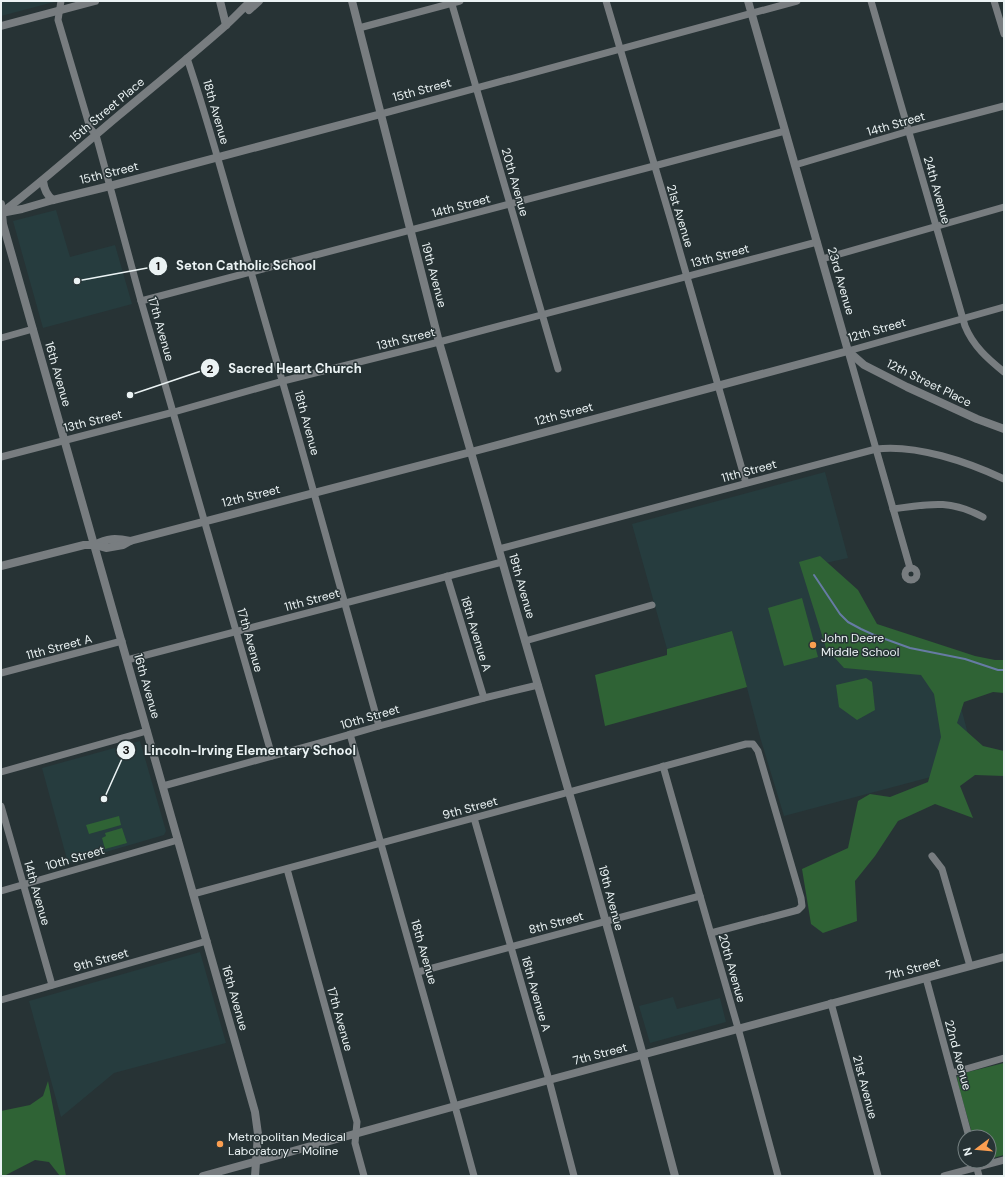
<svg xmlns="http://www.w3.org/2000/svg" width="1005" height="1177" font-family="'DM Sans',sans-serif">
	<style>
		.built { fill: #263c3e }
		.green { fill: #2f6335 }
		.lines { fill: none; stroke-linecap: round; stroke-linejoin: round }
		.stream { stroke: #667ba4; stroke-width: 2 }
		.minor { stroke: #787d80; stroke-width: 7 }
		.tertiary { stroke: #787d80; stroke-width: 8 }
		.poi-dot { fill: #fb9e50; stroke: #273335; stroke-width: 1.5 }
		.labels { text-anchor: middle; stroke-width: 3; stroke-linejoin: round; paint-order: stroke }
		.street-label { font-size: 12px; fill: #ebf3f4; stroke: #273335 }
		.poi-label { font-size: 12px; fill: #ebf3f4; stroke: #273335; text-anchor: start }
		.leader { fill: none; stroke: #ebf3f4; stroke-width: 1.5 }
		.callout-dot { fill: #ebf3f4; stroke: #273335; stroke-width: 1.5 }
		.mark-label { font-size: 12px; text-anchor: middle; font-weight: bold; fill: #111 }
		.callout-label { font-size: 13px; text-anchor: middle; font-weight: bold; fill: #ebf3f4; stroke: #273335; stroke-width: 3; stroke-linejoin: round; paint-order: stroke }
	</style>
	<rect width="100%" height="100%" fill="#273335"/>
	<g class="built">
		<polygon points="1,1 54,1 54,2 1,16"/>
		<polygon points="56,210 70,257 115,245 132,304 43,328 13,221"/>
		<polygon points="825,472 848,558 803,568 839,622 949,661 976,765 784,816 760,737 732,631 667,649 632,524"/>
		<polygon points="140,741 166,831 164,835 68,863 42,768"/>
		<polygon points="200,952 226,1043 114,1073 61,1117 29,1001"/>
		<polygon points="673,997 677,1009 720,998 726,1022 650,1043 639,1006"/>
	</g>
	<g class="green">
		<polygon points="820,556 858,590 877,624 975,656 995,660 1004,660 1004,693 993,692 964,702 957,723 983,746 1004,751 1004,776 975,775 960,786 973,818 935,804 898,821 875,856 855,881 857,921 823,933 811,924 802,869 848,848 858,801 870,794 890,797 928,782 941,737 934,694 921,675 844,668 826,648 799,562"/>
		<polygon points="802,598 818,657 784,666 768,608"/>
		<polygon points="732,631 747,687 605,726 595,675 667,655 667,649"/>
		<polygon points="866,678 872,682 875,710 857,720 839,707 836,685"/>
		<polygon points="119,816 121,825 89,834 86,825"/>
		<polygon points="122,828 127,843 105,849 102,838 106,836 105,833"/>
		<polygon points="1004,1063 1004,1155 989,1159 989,1137 973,1137 958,1084 957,1077 960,1074"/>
		<polygon points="48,1081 66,1176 60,1176 49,1162 35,1160 4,1176 1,1176 1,1111 30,1105 43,1096"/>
	</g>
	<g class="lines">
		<polyline class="stream" points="814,575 840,614 848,622 861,629 874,635 910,648 965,659 998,670 1004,670"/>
		<g class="minor">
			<polyline points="61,1 58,20 90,128 96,135 141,301 272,756"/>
			<polyline points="451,1 558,369"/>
			<polyline points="606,1 671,221 746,483"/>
			<path d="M871,1L965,326C973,346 988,359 1004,372"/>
			<polyline points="994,1 1004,34"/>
			<polyline points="359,28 460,1"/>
			<path d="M187,58C211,129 229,201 251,272C295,423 337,574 379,726"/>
			<polyline points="381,114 797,1"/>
			<polyline points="795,165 909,131 1004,106"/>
			<polyline points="822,259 1004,207"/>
			<polyline points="141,301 654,166 785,131"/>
			<polyline points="1,338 33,329"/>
			<polyline points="1,457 174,412 283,381 439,342 817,242"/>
			<path d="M893,509C930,504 949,499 983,517"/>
			<path d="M499,549L876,449C916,444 968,462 1004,479"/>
			<polyline points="910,568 848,351 1004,307"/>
			<circle cx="911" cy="574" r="6"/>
			<polyline points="447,576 484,698"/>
			<polyline points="525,641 652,605"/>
			<polyline points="127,660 502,562"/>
			<polyline points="1,673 122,641"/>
			<polyline points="350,734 458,1117 474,1176"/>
			<polyline points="663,766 700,896 738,1028 778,1176"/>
			<polyline points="1,772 147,731"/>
			<polyline points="163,786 327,741 379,726 484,698 538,685"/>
			<polyline points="1,806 52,985"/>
			<polyline points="474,818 549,1080 574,1176"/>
			<polyline points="932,856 942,869 970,966"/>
			<polyline points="287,869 357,1122 355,1143 364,1176"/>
			<polyline points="1,891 178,840"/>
			<polyline points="193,894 746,744 753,744 758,751 801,898 802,906 798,910 711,933"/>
			<polyline points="418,972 700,896"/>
			<polyline points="926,978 969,1137"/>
			<polyline points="1,1000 207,941"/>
			<polyline points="831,1003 878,1176"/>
			<polyline points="952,1073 1004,1058"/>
			<polyline points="975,1161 979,1176"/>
			<polyline points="944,1176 1004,1160"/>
		</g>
		<g class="tertiary">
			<polyline points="220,1 226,25"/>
			<polyline points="352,1 439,342 486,504 512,596 586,851 643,1055 675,1176"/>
			<polyline points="748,1 848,351"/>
			<polyline points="249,10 259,1"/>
			<polyline points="1,26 95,1"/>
			<path d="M43,181C44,189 46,195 53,200"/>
			<polyline points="1,204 3,224 255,1112 258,1134 255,1176"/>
			<path d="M4,211C43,181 80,148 118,116C154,86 190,57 225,26C234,18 242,9 251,1"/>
			<polyline points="1,213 22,209 53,200 110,186 381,114"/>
			<polyline points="848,351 864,365 907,387 977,419 1004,429"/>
			<path d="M95,545C107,538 116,538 130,541"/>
			<polyline points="1,566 84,545 95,545 106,548 123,545 130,541 471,452 848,351"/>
			<polyline points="203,1176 549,1080 1004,957"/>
		</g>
	</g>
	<g class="poi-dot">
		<circle cx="813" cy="645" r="4"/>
		<circle cx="220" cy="1144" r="4"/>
	</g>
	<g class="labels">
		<g class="street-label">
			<text transform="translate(422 90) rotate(-15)" y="4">15th Street</text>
			<text transform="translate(107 110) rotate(-40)" y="4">15th Street Place</text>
			<text transform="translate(216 112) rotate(74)" y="4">18th Avenue</text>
			<text transform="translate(896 124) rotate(-16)" y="4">14th Street</text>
			<text transform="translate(109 173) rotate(-14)" y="4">15th Street</text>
			<text transform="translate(515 182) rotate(74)" y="4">20th Avenue</text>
			<text transform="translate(937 190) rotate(74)" y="4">24th Avenue</text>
			<text transform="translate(461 206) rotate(-15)" y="4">14th Street</text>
			<text transform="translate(680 216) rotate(73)" y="4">21st Avenue</text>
			<text transform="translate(720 256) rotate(-15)" y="4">13th Street</text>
			<text transform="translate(434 275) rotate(75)" y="4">19th Avenue</text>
			<text transform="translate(841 281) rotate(74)" y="4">23rd Avenue</text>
			<text transform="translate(161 329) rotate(74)" y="4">17th Avenue</text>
			<text transform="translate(877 330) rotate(-16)" y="4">12th Street</text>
			<text transform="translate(406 339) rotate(-14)" y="4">13th Street</text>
			<text transform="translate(58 374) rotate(74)" y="4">16th Avenue</text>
			<text transform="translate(929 383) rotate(26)" y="4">12th Street Place</text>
			<text transform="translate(564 414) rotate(-15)" y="4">12th Street</text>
			<text transform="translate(93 421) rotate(-14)" y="4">13th Street</text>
			<text transform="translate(307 423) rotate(75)" y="4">18th Avenue</text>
			<text transform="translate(749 471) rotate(-15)" y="4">11th Street</text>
			<text transform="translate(251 496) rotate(-14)" y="4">12th Street</text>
			<text transform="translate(522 586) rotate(74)" y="4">19th Avenue</text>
			<text transform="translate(312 600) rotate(-15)" y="4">11th Street</text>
			<text transform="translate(476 634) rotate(73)" y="4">18th Avenue A</text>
			<text transform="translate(250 640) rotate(74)" y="4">17th Avenue</text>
			<text transform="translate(59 647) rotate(-15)" y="4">11th Street A</text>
			<text transform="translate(147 686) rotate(74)" y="4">16th Avenue</text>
			<text transform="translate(370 717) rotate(-16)" y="4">10th Street</text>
			<text transform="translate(470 808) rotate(-15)" y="4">9th Street</text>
			<text transform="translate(75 858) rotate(-16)" y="4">10th Street</text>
			<text transform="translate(37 893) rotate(74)" y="4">14th Avenue</text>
			<text transform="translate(611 898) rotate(75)" y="4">19th Avenue</text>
			<text transform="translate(556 923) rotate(-15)" y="4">8th Street</text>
			<text transform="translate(424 952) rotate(74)" y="4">18th Avenue</text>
			<text transform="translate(101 960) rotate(-16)" y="4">9th Street</text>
			<text transform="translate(732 968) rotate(74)" y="4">20th Avenue</text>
			<text transform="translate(913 969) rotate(-15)" y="4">7th Street</text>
			<text transform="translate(536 994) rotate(74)" y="4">18th Avenue A</text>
			<text transform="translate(235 998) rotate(74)" y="4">16th Avenue</text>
			<text transform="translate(340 1019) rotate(74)" y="4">17th Avenue</text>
			<text transform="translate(600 1054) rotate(-15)" y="4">7th Street</text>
			<text transform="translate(958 1055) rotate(75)" y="4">22nd Avenue</text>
			<text transform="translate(865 1087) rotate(75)" y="4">21st Avenue</text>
		</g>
		<g class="poi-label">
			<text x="821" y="642">John Deere<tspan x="821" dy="14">Middle School</tspan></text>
			<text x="228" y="1141">Metropolitan Medical<tspan x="228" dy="14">Laboratory - Moline</tspan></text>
		</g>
	</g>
	<path class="leader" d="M77 281L158 266M130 395L210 368M104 799L126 750"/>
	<g class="callout-dot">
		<circle cx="77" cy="281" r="4"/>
		<circle cx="130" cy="395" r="4"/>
		<circle cx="104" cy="799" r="4"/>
		<circle cx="158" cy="266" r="10"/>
		<circle cx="210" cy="368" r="10"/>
		<circle cx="126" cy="750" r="10"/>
	</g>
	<g class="mark-label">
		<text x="158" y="270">1</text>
		<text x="210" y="373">2</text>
		<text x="126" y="754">3</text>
	</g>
	<g class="callout-label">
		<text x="246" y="270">Seton Catholic School</text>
		<text x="295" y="373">Sacred Heart Church</text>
		<text x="250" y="755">Lincoln-Irving Elementary School</text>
	</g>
	<rect width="1005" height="1177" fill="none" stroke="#ebf3f4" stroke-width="4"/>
	<g transform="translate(977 1149) rotate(254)"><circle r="19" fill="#273335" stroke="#758081"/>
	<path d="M0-3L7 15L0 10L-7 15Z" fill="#fb9e50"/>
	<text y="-6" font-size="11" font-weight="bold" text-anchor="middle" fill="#ebf3f4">N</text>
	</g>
</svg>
